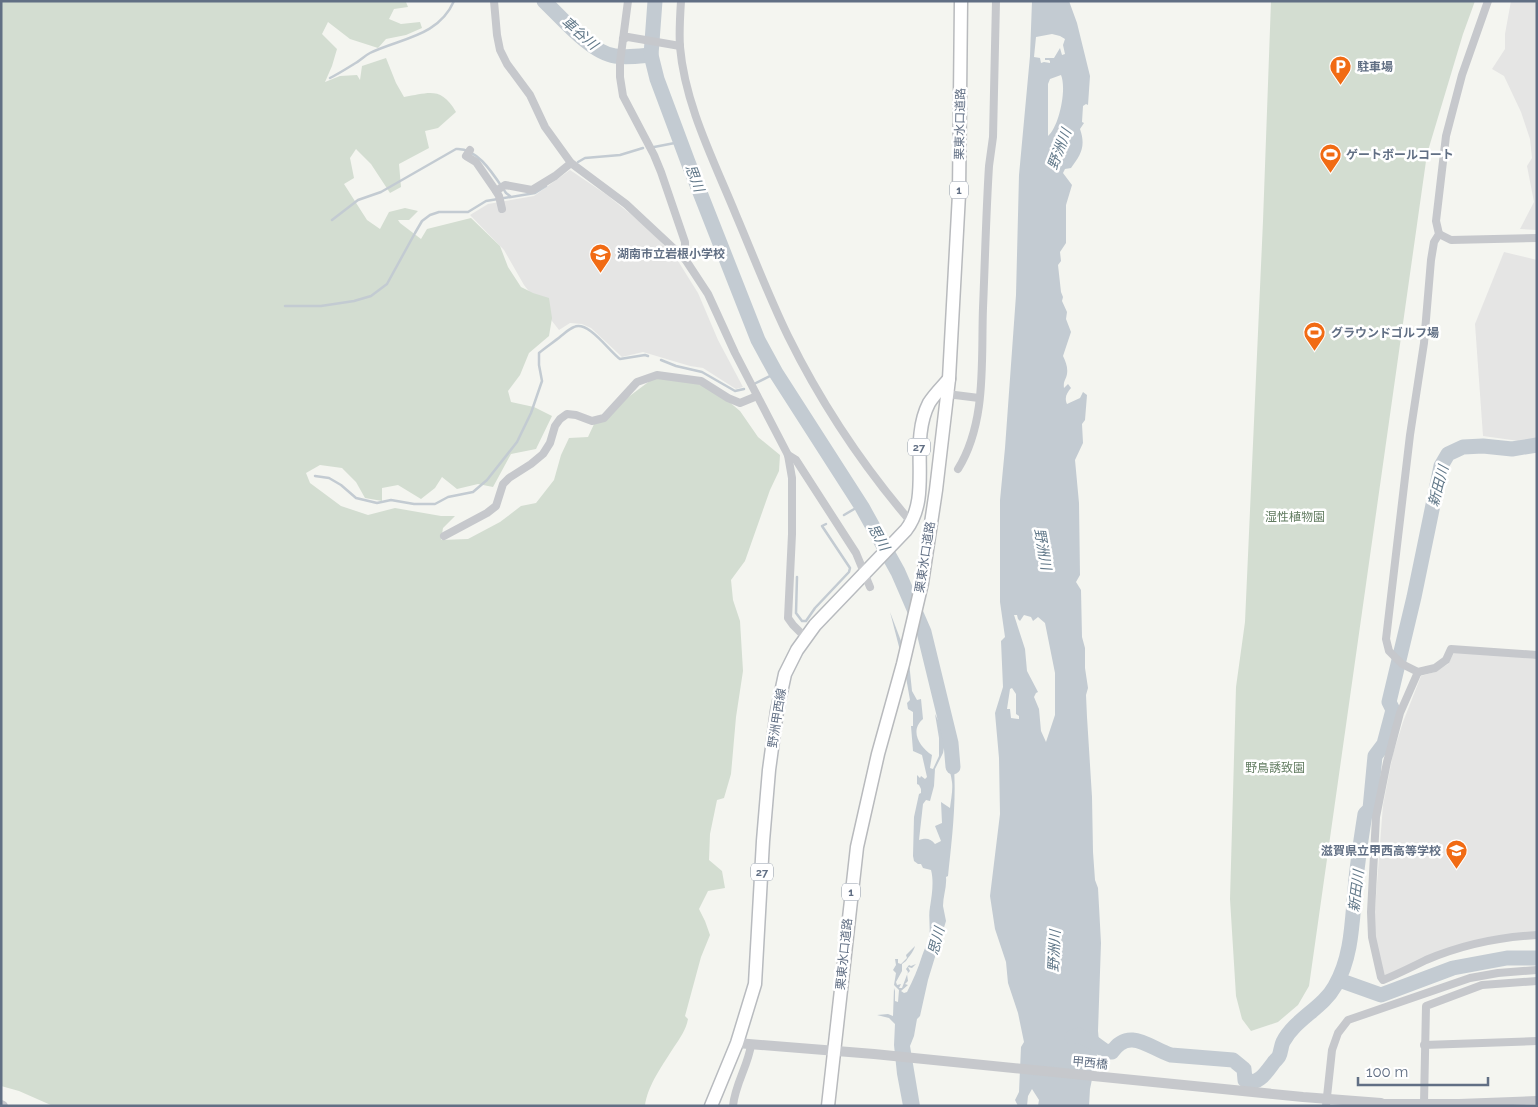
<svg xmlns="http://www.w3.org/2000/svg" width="1538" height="1107" font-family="Raleway,'Noto Sans JP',sans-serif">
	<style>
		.built { fill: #e5e5e4 }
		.green { fill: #d3ddd1 }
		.water { fill: #c3cbd2; fill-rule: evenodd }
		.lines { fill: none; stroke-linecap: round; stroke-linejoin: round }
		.stream { stroke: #c3cbd2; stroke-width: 2.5 }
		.river { stroke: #c3cbd2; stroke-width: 15 }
		.primary-casing { stroke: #b8bbbf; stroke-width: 15 }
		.trunk-casing { stroke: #b8babd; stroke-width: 15 }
		.minor { stroke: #c6c8cc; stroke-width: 8 }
		.tertiary { stroke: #c6c8cc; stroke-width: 10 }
		.primary { stroke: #fff; stroke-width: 12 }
		.trunk { stroke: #fff; stroke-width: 12 }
		.labels { text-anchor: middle; stroke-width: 5; stroke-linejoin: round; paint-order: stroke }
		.shield { fill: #fff; stroke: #909aa9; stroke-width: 1 }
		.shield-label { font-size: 11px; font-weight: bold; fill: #616f84 }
		.poi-label { font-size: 12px; font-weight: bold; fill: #616f84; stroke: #fff; text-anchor: start }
		.street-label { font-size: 12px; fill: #616f84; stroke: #fff }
		.park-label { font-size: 12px; fill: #617b60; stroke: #fff }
		.water-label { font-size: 14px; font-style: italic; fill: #617889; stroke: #fff }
	</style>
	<rect width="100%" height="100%" fill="#f4f5f0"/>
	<g class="built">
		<polygon points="1511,1 1537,1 1537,230 1520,229 1534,202 1527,166 1532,158 1530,139 1521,112 1504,76 1492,69 1505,49 1505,34"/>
		<polygon points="570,170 607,195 649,229 678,261 698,293 718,340 743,387 736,389 703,368 690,366 643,352 622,357 591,328 582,324 570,323 559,330 524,285 504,250 470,215 488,204 534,196"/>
		<polygon points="1504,252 1537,260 1537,438 1519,441 1483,436 1475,324"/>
		<polygon points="1455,651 1537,659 1537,936 1462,946 1383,979 1373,935 1383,805 1393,754 1403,722 1421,676 1435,672 1448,664"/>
	</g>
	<g class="green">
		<path d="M1,1H410L406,2L408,7L394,9L389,19L401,24L420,22L422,28L406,35L386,39L378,48L350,39L328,22L322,34L337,49L332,66L325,82L340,76L357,75L360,80L362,66L386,58L396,83L404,97C429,93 441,86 456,112L438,128L425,131L429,148L399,164L401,187L390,193L371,164L356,149L350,158L354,178L344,184L367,220L380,229L389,212L405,208L418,211L409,220H398L400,223L421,239L427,229L471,218L500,246L508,267L521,287L533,293L549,298L552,318L549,336L529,353L520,375L508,391L511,402L534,407L552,416L536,449L511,454L493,487L478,484L457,489L442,477L435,488L421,499L398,485L382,488V501L365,498L356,482L342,468L320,465L306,473L310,483L341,506L368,515L395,508L441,516H455L443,528L441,540L468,539L500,522L521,506L536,503L554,480L561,455L569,438L588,437L595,422L659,374L685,376L715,390L740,411L758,437L780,455L779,471L770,490L745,561L731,580L733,600L740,621L743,671L736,717L731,774L724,798L717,800L710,834L709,860L722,871L725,888L708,891L699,909L705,921L710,935L701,957L685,1016L688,1019C686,1030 680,1038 674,1047C664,1063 647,1086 645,1106H53L19,1091L1,1086Z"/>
		<polygon points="1271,1 1475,1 1463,34 1427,154 1309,986 1298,1005 1278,1022 1251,1031 1242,1019 1236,996 1230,899 1236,687 1245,622 1263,221"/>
	</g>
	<g class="water">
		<path d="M1032,1H1069L1077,23L1090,76L1088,105L1086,104L1083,106L1082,122L1084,123L1080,129C1086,146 1081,155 1071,168L1065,169L1063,173L1072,185L1066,205V243L1060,252L1061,261L1058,265L1061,292L1063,297L1062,301L1067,312L1066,319L1071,332L1063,356C1066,362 1068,368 1067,374C1066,380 1063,381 1064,388L1068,384L1071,388C1067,393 1064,397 1067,404L1080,398L1083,392L1087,395L1085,420L1082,424L1083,443L1075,460L1079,503L1080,575L1076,582L1081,590L1082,637L1085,648V668L1088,688L1086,695L1087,717L1092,797L1093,852L1095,880L1098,888L1101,943L1098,1031L1099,1042L1106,1047L1122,1035L1123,1037L1109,1049L1104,1048L1092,1039L1088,1042L1091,1049L1096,1051L1097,1055L1090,1089L1089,1106H1038L1039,1100L1032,1089L1028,1096L1027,1106H1018L1015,1100L1019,1092L1021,1047L1024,1042L1018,1013L1008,983L1006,962L995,929L990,896L1000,814L999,758L995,713L1003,687L1001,641L1005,637L1000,602V500L1005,448L1016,295L1019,175L1030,56ZM1052,34L1060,36L1065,39L1063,45L1065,54L1062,55L1060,48L1054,58H1045V60H1049L1050,61V63L1044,62L1041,63L1040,58L1034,57L1036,37ZM1061,75C1067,89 1059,127 1048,136V84L1050,79ZM1014,615H1017L1018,619L1020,621L1024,615L1031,617L1033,621L1038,617L1045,623L1055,673V715L1046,742L1041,731L1039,709L1034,697L1036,693L1038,692L1027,671L1025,649ZM1012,688L1016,694V714L1019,716V719L1011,718L1010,709H1007L1010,689Z"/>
		<path d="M890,612L909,662L912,691L917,700L921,699L923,719C909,731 920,747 932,755L930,768L933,769L939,756V738L935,714L939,722L942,716L941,726L947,732L943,753L935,769L934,786L930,801L926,800L923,804L919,840C926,838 930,838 935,844L941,841L935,826L942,823L941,802L950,808C951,799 953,790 952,782C951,773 947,766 949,757L952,755L950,746H951C959,784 952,838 948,876L946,877C947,887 943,896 943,906C944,911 945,916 946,921L928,980L920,1016L917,1019L914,1036L910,1046L920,1106H903L897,1074L894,1045L895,1024L889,1018L877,1015L888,1014L893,1016L894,988L895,991V1001L898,1002L899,990L894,985L896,973L893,970L896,965L895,959H898V963L901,964L907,958L906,955L915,946C913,953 909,956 906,961L902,964V971L896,982L897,985L901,984L899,988H902L908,972L906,969L909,965L911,966L916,964L912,968L908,967L910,971L907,974L908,981L905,984L908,985L901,991L904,993L907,992C913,980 918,969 922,956C924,950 927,944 929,938C931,928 928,917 930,907C932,895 934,881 931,870L923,868L921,864H918L914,861L913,856L914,817L919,794L921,793V789L919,785L917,784V775L920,778L921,776L925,779L927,777L922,755L913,751L911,726H913V712L908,709L907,703L910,700L904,666Z"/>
	</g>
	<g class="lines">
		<g class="stream">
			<path d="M330,78C338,74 346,69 354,64C360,61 364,56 370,53C401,38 438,37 454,1"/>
			<polyline points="654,147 680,142"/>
			<polyline points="578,162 585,158 620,155 643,148"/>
			<path d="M332,220L358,200L381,192L456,149C478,147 495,177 506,193L510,196"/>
			<polyline points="285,306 321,306 354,301 371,296 387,284 415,233 422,221 430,215 439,212 468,212 486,201 535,193 546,186"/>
			<polyline points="661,360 676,366 702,372 735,391 744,389"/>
			<polyline points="754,384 776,373"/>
			<path d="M315,476L329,478L341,485L356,498L377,503L391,500L414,504H435L448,497L473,492L487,480L517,442L531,413L542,381L539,365V353C546,347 554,342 561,336C565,333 569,329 574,327C588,320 609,351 620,359L645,355L648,356"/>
			<polyline points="844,515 856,508 862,507"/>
			<polyline points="797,577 796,613 802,621 806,621 815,608 849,572 850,568 822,526 826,524"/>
		</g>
		<g class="river">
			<path d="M544,1C562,18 591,53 615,56C627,58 640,56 651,55"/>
			<polyline points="655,1 651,55 657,79 688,162 758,340 776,373 862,507 898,572 924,632 951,743 953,767"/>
			<polyline points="1339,980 1381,995 1453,968 1507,958 1537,958"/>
			<path d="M1072,1037L1078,1035L1094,1043L1105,1051L1112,1052C1129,1026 1151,1049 1171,1055L1233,1060L1244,1069L1245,1080C1258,1087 1267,1071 1274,1062C1275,1061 1278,1058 1279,1056C1281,1052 1281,1046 1283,1042C1295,1019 1323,1008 1335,986C1352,957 1352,922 1355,890C1357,864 1361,839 1365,814L1370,809L1375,756L1384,744L1393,710L1389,702L1414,597L1441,466L1448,454L1463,447L1483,446L1512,449L1537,445"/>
		</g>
		<defs>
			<path id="primary" d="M711,1106L737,1043L755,984L763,841L769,770L777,711L785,674L797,650L815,625L906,530C933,495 908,444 929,403C934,395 942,387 949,379"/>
			<polyline id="trunk" points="828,1106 857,847 878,754 903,664 922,583 936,490 949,379 959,194 961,1"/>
		</defs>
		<use href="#primary" class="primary-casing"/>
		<use href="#trunk" class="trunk-casing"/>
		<g class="minor">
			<polyline points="494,1 497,35 500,50 507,64 530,95 545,127 571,163 626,204 685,259 708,294 735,353 788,455 792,478 792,534 788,618 793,625 805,637"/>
			<polyline points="628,1 620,62 620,77 623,96 654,155 661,172 685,242 685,259"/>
			<path d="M681,1C680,16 679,32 680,47C685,105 714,161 736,215C753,255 769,297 788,336C821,403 863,466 911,522"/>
			<polyline points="1488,1 1462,75 1446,136 1436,221 1439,234 1434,242 1431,260 1424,343 1410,435 1386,639 1389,651 1402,664 1418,672 1435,668 1446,660 1451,649 1537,655"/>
			<polyline points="623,39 628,37 680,46"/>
			<polyline points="470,150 466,156 476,162 496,191 505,185 532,190 555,176 571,163"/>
			<polyline points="496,191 499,196 502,209"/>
			<polyline points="1439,234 1451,240 1537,238"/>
			<polyline points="947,394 979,398"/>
			<polyline points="788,455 796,460 856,553 870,587"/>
			<path d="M958,469C987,422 981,361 983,308C985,261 986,214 989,166L993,137L996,1"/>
			<polyline points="444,536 487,513 496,506 503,484 509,478 531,464 543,454 550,443 555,426 560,419 567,414 576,415 592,421 604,418 637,382 657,375 701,381 728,398 740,403 757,396"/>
			<path d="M1418,672L1400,713L1387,762L1376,817L1371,912L1372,937L1381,977L1383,980C1398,974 1412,967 1426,960C1461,945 1499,937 1537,935"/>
			<polyline points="1424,1045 1537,1041"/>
			<polyline points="1381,1103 1459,1103 1537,1100"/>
			<polyline points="1424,1103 1426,1006 1482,985 1537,981"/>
			<path d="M733,1106C735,1084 748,1066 751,1045"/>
			<polyline points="1326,1106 1332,1050 1338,1033 1348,1020 1470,978 1498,973 1537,970"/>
		</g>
		<g class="tertiary">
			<polyline points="737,1043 874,1054 1303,1097 1381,1103"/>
			<polyline points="1,1105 3,1106"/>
		</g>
		<use href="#primary" class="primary"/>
		<use href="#trunk" class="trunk"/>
	</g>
	<defs>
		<symbol id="parking-pin" viewBox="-11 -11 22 30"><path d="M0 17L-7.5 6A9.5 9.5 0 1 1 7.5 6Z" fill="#f16b14" stroke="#fff"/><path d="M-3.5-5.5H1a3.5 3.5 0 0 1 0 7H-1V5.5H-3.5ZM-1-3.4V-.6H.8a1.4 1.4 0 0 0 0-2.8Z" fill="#fff"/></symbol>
		<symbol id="stadium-pin" viewBox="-11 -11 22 30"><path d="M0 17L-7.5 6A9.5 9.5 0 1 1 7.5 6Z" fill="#f16b14" stroke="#fff"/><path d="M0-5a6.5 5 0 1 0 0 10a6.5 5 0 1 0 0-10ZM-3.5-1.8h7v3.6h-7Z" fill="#fff"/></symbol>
		<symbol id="school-pin" viewBox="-11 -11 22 30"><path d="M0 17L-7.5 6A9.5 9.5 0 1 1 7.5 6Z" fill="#f16b14" stroke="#fff"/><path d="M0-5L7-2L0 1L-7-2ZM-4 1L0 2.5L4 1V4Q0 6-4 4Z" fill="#fff"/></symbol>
	</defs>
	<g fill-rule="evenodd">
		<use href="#parking-pin" x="1328" y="54" width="25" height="34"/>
		<use href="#stadium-pin" x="1318" y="142" width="25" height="34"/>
		<use href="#school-pin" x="588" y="242" width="25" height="34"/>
		<use href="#stadium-pin" x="1302" y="320" width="25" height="34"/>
		<use href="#school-pin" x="1444" y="838" width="25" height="34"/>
	</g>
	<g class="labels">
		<g class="shield">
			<rect x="950" y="181.5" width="18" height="17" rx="4"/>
			<rect x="908" y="438.5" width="22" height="17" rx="4"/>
			<rect x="751" y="863.5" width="22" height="17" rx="4"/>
			<rect x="842" y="883.5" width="18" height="17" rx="4"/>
		</g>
		<g class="shield-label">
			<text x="959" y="194">1</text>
			<text x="919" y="451">27</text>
			<text x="762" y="876">27</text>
			<text x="851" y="896">1</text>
		</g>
		<g class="poi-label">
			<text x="1357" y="71">駐車場</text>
			<text x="1346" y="159">ゲートボールコート</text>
			<text x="617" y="258">湖南市立岩根小学校</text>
			<text x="1331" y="337">グラウンドゴルフ場</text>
			<text x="1441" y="855" text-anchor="end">滋賀県立甲西高等学校</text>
		</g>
		<g class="street-label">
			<text transform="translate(960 124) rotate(-89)" y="4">栗東水口道路</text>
			<text transform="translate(925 557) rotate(-81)" y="4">栗東水口道路</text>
			<text transform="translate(777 718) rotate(-81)" y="4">野洲甲西線</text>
			<text transform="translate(844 954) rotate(-84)" y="4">栗東水口道路</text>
			<text transform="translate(1090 1063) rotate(6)" y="4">甲西橋</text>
		</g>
		<g class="park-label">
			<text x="1295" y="521">湿性植物園</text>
			<text x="1275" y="772">野鳥誘致園</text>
		</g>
		<g class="water-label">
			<text transform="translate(580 33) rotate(41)" y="5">車谷川</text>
			<text transform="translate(1059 149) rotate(-69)" y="5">野洲川</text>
			<text transform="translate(695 178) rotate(69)" y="5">思川</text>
			<text transform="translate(1438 486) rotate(-75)" y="5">新田川</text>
			<text transform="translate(879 537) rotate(61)" y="5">思川</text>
			<text transform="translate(1043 549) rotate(80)" y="5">野洲川</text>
			<text transform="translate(1356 891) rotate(-83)" y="5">新田川</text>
			<text transform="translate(936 941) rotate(-75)" y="5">思川</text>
			<text transform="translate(1054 951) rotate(-87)" y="5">野洲川</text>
		</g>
	</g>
	<rect width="1538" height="1107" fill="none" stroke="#616f84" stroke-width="5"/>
	<path d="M1358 1077v8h130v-8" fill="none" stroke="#616f84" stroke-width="2.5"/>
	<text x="1366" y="1077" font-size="15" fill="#616f84" stroke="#ffffff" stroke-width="4" paint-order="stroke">100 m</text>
</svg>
